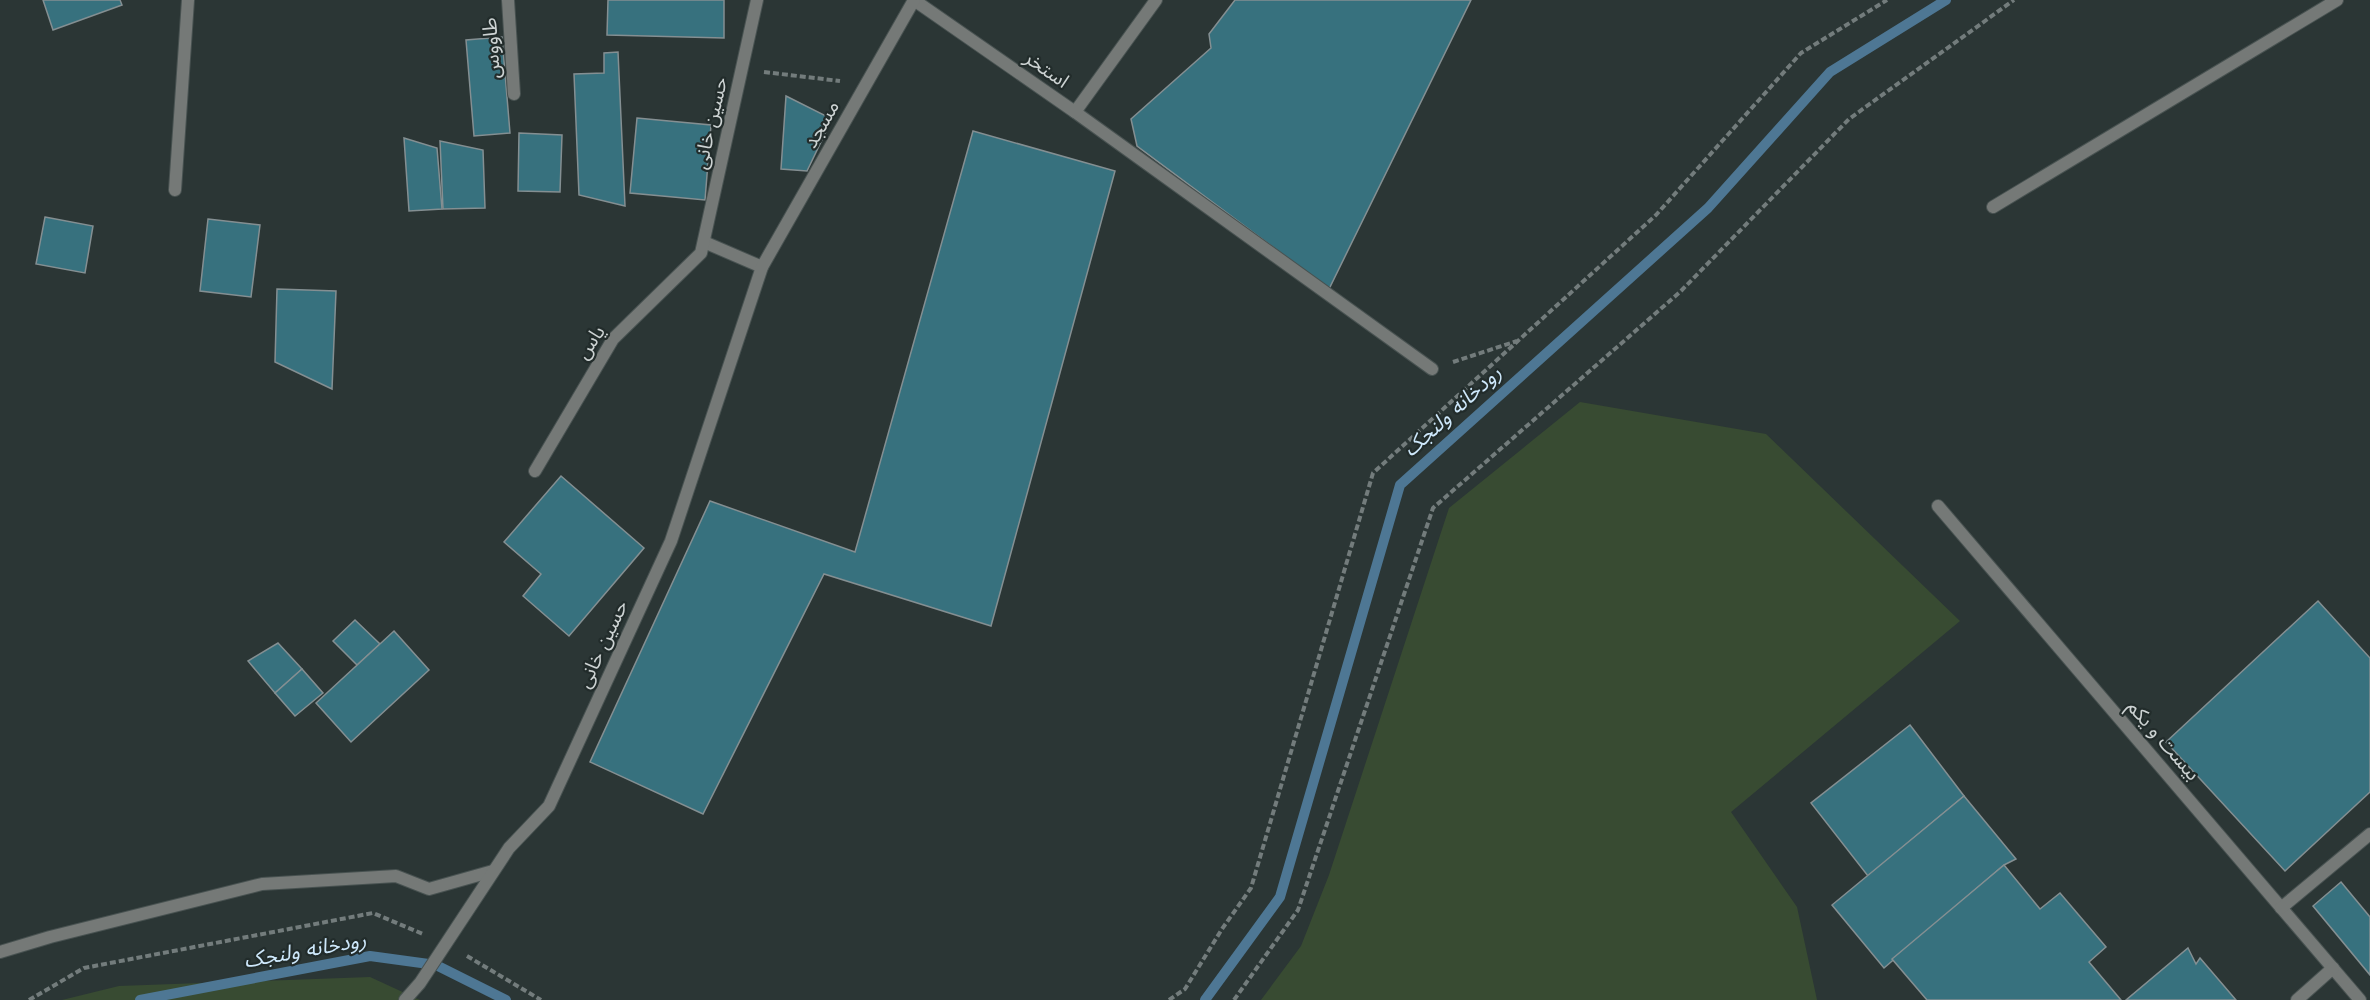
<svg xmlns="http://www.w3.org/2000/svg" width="2370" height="1000" font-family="Poppins,'Noto Sans Arabic',sans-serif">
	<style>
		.green { fill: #384b32 }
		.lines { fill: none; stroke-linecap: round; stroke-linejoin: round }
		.stream { stroke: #4e7794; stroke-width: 10 }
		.building { fill: #37717e; stroke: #848f92; stroke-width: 1.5 }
		.lane-casing { stroke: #485251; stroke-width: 14 }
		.street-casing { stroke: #485251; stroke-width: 14 }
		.path { stroke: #737c7c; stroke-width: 4; stroke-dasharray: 6 3; stroke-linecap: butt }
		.lane { stroke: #757977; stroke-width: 12 }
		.street { stroke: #757977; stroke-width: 12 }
		.labels { text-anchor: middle; stroke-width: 4.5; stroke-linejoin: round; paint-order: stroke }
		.street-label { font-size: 20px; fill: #cdd3d3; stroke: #222c2b }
		.water-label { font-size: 21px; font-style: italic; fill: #cee8fb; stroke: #222c2b }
	</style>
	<rect width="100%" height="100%" fill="#2b3635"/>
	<g class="green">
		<polygon points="1580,402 1766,434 1960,621 1731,812 1797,907 1817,1000 1261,1000 1301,946 1329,875 1449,508"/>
		<polygon points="370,977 420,1000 62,1000 119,986"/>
	</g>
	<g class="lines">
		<g class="stream">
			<polyline points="140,1000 370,956 436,965 506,1000"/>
			<polyline points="1205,1000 1280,897 1400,485 1708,208 1830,72 1946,0"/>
		</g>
	</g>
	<g class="building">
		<polygon points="43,0 120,0 122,5 53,30"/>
		<polygon points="608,0 724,0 724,38 607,35"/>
		<polygon points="1235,0 1471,0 1329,289 1137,146 1131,119 1211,48 1209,34"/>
		<polygon points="502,37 510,133 474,136 466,40"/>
		<polygon points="618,52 625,206 579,195 574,74 604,73 604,53"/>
		<polygon points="786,96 832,119 807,171 781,169"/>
		<polygon points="637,118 711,125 705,200 630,193"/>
		<polygon points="973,131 1115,171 991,626 824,574 703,814 590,762 710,501 855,552"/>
		<polygon points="519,133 562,135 560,192 518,191"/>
		<polygon points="404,138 437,148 442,209 409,211"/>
		<polygon points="440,141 483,150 485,208 443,209"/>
		<polygon points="45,217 93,226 85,273 36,264"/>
		<polygon points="208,219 260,225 251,297 200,291"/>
		<polygon points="277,289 336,291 332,389 275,362"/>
		<polygon points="561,476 644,548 569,636 523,596 541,574 504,542"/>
		<polygon points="2318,601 2370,658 2370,792 2285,871 2166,742"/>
		<polygon points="355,620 380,644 357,665 333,641"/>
		<polygon points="394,631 429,670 351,742 316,703"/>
		<polygon points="278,643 302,669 275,693 248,661"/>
		<polygon points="302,669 323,693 295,716 275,693"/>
		<polygon points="1910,725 1964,796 1868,876 1811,803"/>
		<polygon points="1964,796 2016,859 2004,865 1884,968 1832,905"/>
		<polygon points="2004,865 2040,909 2060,893 2106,947 2089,962 2121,1000 1927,1000 1892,959"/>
		<polygon points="2341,882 2370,917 2370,975 2313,906"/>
		<polygon points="2188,948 2196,964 2200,958 2236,1000 2126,1000"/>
	</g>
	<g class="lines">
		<defs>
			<g id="lane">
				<polyline points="1075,112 1432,369"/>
				<polyline points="0,952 50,937 262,884 396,876 429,889 493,871"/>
			</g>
			<g id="street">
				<polyline points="508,0 514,94"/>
				<polyline points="914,0 1075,112 1156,0"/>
				<polyline points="175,190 188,0"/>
				<polyline points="1993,207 2337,0"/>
				<polyline points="704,242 762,267"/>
				<polyline points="535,471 613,339 701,253 757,0"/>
				<polyline points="1938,506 2360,1000"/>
				<polyline points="2281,908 2370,834"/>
				<polyline points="405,1000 420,983 509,848 549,806 671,541 762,267 914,0"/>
				<polyline points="2297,1000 2333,968"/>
			</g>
		</defs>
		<use href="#lane" class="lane-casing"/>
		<use href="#street" class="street-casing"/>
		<g class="path">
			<polyline points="764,72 840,81"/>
			<polyline points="1453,362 1517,341"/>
			<polyline points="467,956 541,1000"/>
			<polyline points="29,1000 84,968 373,913 423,934"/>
			<polyline points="1169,1000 1185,989 1222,929 1251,888 1373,473 1656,215 1801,53 1887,0"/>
			<polyline points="1234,1000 1298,910 1433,508 1680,292 1849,119 2014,0"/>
		</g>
		<use href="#lane" class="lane"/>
		<use href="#street" class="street"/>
	</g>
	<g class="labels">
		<g class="street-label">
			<text transform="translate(491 48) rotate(-94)" y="7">طاووس</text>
			<text transform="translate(1047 69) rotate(35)" y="7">استخر</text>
			<text transform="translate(710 123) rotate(-77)" y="7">حسین خانی</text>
			<text transform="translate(821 124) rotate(-60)" y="7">مسجد</text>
			<text transform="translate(590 342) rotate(-56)" y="7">یاس</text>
			<text transform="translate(602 644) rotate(-65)" y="7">حسین خانی</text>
			<text transform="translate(2164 740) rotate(49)" y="7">بیست و یکم</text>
		</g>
		<g class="water-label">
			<text transform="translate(1452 411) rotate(-42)" y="7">رودخانه ولنجک</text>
			<text transform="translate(305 950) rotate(-10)" y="7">رودخانه ولنجک</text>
		</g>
	</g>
</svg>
